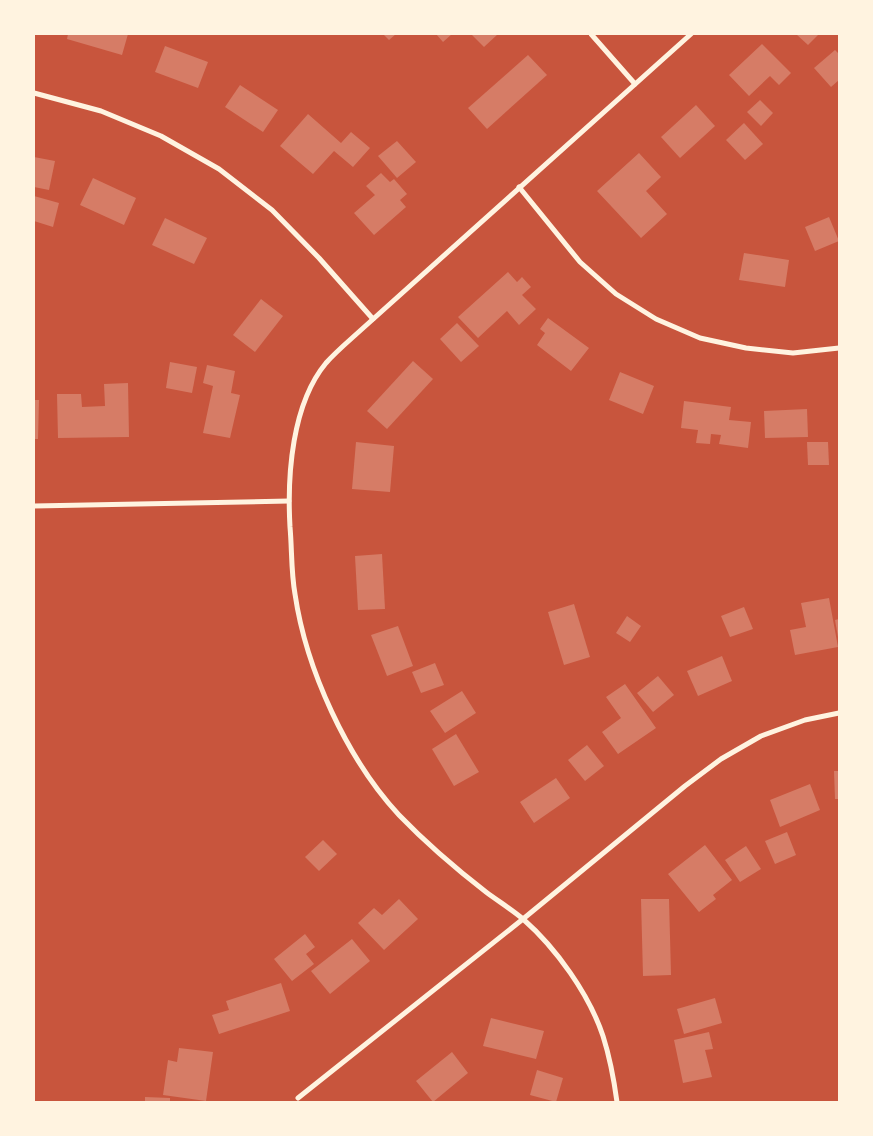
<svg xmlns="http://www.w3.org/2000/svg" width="873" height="1136" font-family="'Exo 2',sans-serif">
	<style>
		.building { fill: #d67c66 }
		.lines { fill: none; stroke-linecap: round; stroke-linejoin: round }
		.minor { stroke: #fff3e0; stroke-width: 5 }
	</style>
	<rect width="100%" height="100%" fill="#c8553d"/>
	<g class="building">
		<polygon points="68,34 128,34 122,55 67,39"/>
		<polygon points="383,34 396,34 389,40"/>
		<polygon points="436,34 452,34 443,42"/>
		<polygon points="471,34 498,34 484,47"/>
		<polygon points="796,34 819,34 808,45"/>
		<polygon points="762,44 791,73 779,85 770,76 749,96 729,75"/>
		<polygon points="165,46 208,62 198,88 155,72"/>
		<polygon points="835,50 839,54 839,80 831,87 814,68"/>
		<polygon points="528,55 547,75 487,129 468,108"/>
		<polygon points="240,85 278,110 263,132 225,107"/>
		<polygon points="760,100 773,113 761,126 747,112"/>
		<polygon points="696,105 715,126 680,158 661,137"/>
		<polygon points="308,114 341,143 351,132 370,148 353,167 334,151 313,174 280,146"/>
		<polygon points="744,123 763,144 745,160 726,140"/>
		<polygon points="397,141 416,162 397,178 378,156"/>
		<polygon points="639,153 661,177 646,191 667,214 641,238 597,191"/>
		<polygon points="34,157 55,161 49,190 34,187"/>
		<polygon points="381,173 390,182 394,179 407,194 400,200 406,207 374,235 354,213 375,195 366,186"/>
		<polygon points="93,178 136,198 124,225 80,205"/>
		<polygon points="34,196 59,203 53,227 34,221"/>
		<polygon points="829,217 839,241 815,251 805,227"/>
		<polygon points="165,218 207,238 194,264 152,245"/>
		<polygon points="744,253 789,260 785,287 739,280"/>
		<polygon points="508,272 517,282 522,277 531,287 522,295 536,309 519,325 507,311 478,338 458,317"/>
		<polygon points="261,299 283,316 255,352 233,335"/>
		<polygon points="548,318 589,348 571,371 537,345 545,333 540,329"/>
		<polygon points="457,323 479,346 461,362 440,339"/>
		<polygon points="413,361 433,379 387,429 367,411"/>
		<polygon points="170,362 197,367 192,393 166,388"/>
		<polygon points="207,365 235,371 231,393 240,395 230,438 203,433 213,386 203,383"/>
		<polygon points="620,372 654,386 643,414 609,400"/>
		<polygon points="128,383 129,437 58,438 57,394 81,394 82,407 105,406 104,384"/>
		<polygon points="34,400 39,400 38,439 34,439"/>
		<polygon points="684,401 731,407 729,420 751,422 748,448 719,444 721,435 711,434 710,444 696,443 698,430 681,428"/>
		<polygon points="807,409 808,437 765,438 764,411"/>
		<polygon points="356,442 394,446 390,492 352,489"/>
		<polygon points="807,442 828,442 829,465 808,465"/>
		<polygon points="382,554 385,609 358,610 355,556"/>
		<polygon points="829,598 838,647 795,655 790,630 806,627 801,603"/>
		<polygon points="574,604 590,657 564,665 548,612"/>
		<polygon points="744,607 753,629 730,637 721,616"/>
		<polygon points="627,616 641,626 630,642 616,633"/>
		<polygon points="839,619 839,637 838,637 835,620"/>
		<polygon points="398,626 413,666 387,676 371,635"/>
		<polygon points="722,656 732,681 698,696 687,671"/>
		<polygon points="435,663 444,685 421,693 412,672"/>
		<polygon points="658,676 674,695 653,712 637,693"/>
		<polygon points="625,684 656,728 618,754 602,732 621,718 606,697"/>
		<polygon points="462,691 476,713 445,733 430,711"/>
		<polygon points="456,734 479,772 454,786 432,749"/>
		<polygon points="587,745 604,766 585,781 568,760"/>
		<polygon points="834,771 839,771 839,799 835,799"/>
		<polygon points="556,778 570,798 534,823 520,802"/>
		<polygon points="810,784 820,810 780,827 770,800"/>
		<polygon points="787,832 796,855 775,864 765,841"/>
		<polygon points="323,840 337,854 319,871 305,857"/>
		<polygon points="705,845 732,880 713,895 716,899 699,912 668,874"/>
		<polygon points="746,846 761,869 740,882 725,860"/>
		<polygon points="399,899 418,919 384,950 358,923 374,908 382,915"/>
		<polygon points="641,899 669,899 671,975 643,976"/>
		<polygon points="305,934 315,947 306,954 314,964 292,981 274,959"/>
		<polygon points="352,939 370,961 330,994 311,971"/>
		<polygon points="281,983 290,1011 219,1034 212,1015 229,1010 226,1001"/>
		<polygon points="715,998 722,1023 684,1034 677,1009"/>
		<polygon points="491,1018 544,1031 536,1059 483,1046"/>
		<polygon points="709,1032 713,1049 705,1050 712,1077 683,1083 674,1040"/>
		<polygon points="179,1048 213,1052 206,1101 163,1095 168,1060 177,1062"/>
		<polygon points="452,1052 468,1073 433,1102 416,1081"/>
		<polygon points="537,1070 563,1078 556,1102 530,1095"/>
		<polygon points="145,1097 170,1098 170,1102 145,1102"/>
	</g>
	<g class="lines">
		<g class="minor">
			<polyline points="591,34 635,84"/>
			<polyline points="34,93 101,111 161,136 219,169 272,210 319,258 373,319"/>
			<polyline points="519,187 580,262 616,294 656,319 700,338 746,348 793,353 839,348"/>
			<polyline points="34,506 289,501"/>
			<polyline points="298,1098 523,919 685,786 721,759 761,736 805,720 839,713"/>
			<path d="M617,1102C614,1080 610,1058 603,1036C589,994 556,948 523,919C511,909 498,901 486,892C455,868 426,843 399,815C347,759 306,669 295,594C291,572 292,549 290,527C287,475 292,404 326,363C334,354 343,346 352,338L691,34"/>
		</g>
	</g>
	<rect width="873" height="1136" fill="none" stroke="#fff3e0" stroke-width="70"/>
</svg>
